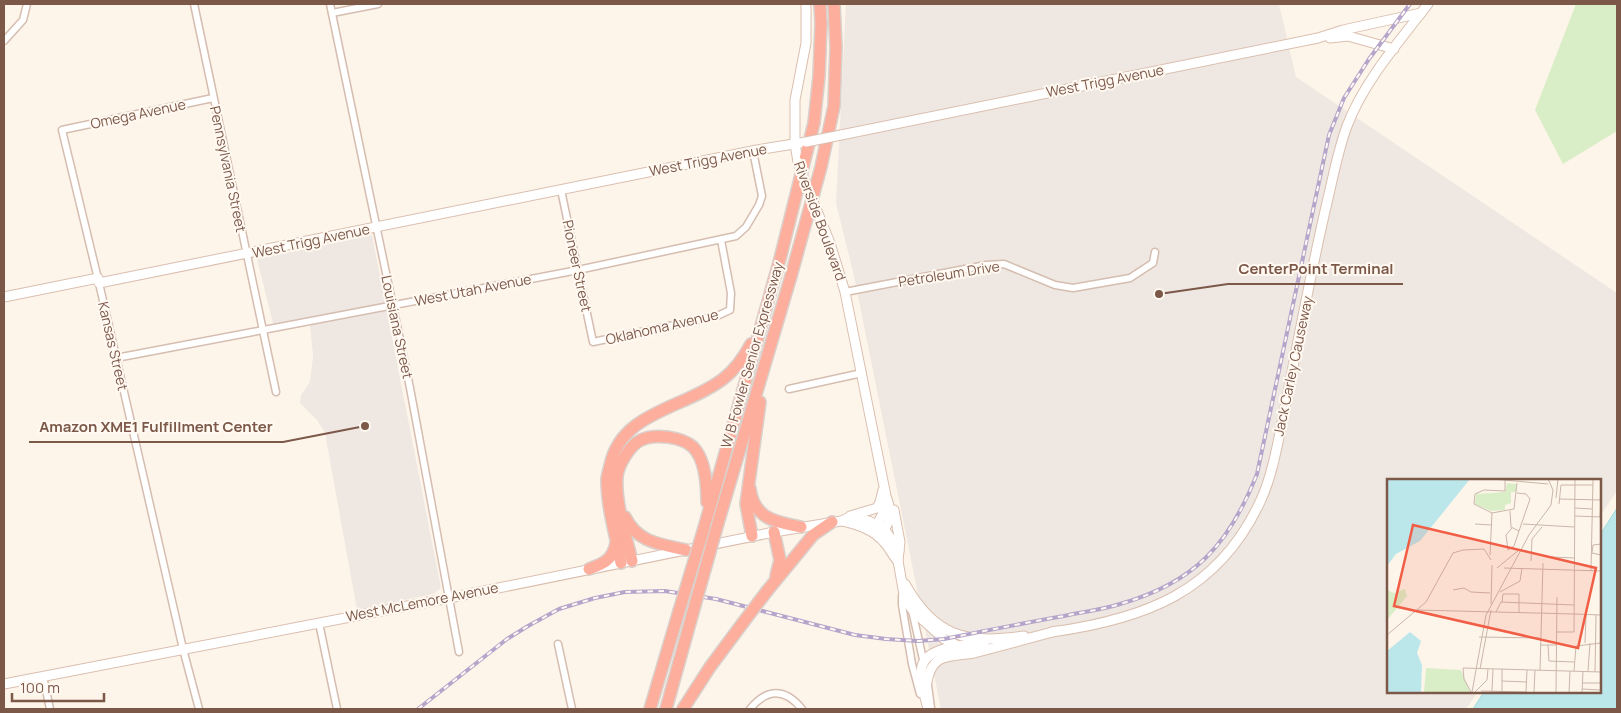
<svg xmlns="http://www.w3.org/2000/svg" width="1621" height="713" font-family="Manrope,sans-serif">
	<style>
		.industrial { fill: #efe8e2 }
		.green { fill: #d9eec6 }
		.water { fill: #bbe7eb; stroke: #a0d9dd }
		.lines { fill: none; stroke-linecap: round; stroke-linejoin: round }
		.street-casing { stroke: #d5bdb0; stroke-width: 9 }
		.secondary-casing { stroke: #dabfaf; stroke-width: 11 }
		.highway-casing { stroke: #dad0cc; stroke-width: 14 }
		.street { stroke: #fff; stroke-width: 6 }
		.secondary { stroke: #fff; stroke-width: 9 }
		.highway { stroke: #fdae9c; stroke-width: 11 }
		.rail-casing { stroke: #b6a5cb; stroke-width: 4 }
		.rail { stroke: #fff9f2; stroke-width: 2; stroke-dasharray: 5.5; stroke-linecap: butt }
		.secondary-bridge-casing { stroke: #dabfaf; stroke-width: 11; stroke-linecap: butt }
		.highway-bridge-casing { stroke: #dad0cc; stroke-width: 14; stroke-linecap: butt }
		.secondary-bridge { stroke: #fff; stroke-width: 9 }
		.highway-bridge { stroke: #fdae9c; stroke-width: 11 }
		.labels { text-anchor: middle; stroke-width: 4; stroke-linejoin: round; paint-order: stroke }
		.street-label { font-size: 14px; fill: #7c5849; stroke: #fff9f2 }
		.inset-road { fill: none; stroke: #cab6aa; stroke-width: 1 }
		.view { fill: #f15e46; fill-opacity: 0.15; stroke: #f15e46; stroke-width: 2.5 }
		.inset-edge { fill: none; stroke: #7c5849; stroke-width: 2.5 }
		.leader { fill: none; stroke: #7c5849; stroke-width: 2 }
		.callout-dot { fill: #7c5849; stroke: #fff9f2; stroke-width: 2 }
		.callout-label { font-size: 15px; text-anchor: middle; font-weight: bold; fill: #7c5849; stroke: #fff9f2; stroke-width: 4; stroke-linejoin: round; paint-order: stroke }
	</style>
	<rect width="100%" height="100%" fill="#fef5ea"/>
	<g class="industrial">
		<polygon points="846,4 1279,4 1296,77 1617,293 1617,491 1600,516 1600,480 1388,480 1388,692 1478,692 1466,709 941,709 854,276 836,203"/>
		<polygon points="372,235 441,588 433,594 357,610 325,433 317,420 300,403 301,395 310,382 313,356 310,324 275,331 257,259"/>
	</g>
	<polygon class="green" points="1576,4 1617,4 1617,131 1563,164 1535,110"/>
	<polygon class="water" points="1617,508 1617,709 1473,709 1484,692 1600,692 1600,535"/>
	<g class="lines">
		<defs>
			<g id="street">
				<polyline points="194,4 276,392"/>
				<polyline points="330,4 410,388 459,652"/>
				<polyline points="332,13 378,4"/>
				<polyline points="4,41 23,20 27,4"/>
				<polyline points="561,190 593,342 717,316 730,310 731,293 721,240"/>
				<polyline points="845,292 986,265 1004,264 1055,285 1073,288 1130,278 1153,263 1155,252"/>
				<polyline points="116,358 578,270 736,236 746,227 759,205 762,196 753,151"/>
				<polyline points="789,389 862,373"/>
				<polyline points="902,596 902,605 912,664 920,694"/>
				<polyline points="912,610 924,664"/>
				<polyline points="319,623 337,709"/>
				<polyline points="558,644 572,709"/>
				<polyline points="43,676 50,709"/>
				<polyline points="927,678 931,708"/>
				<polyline points="199,709 183,649 99,283 62,130 213,98"/>
				<path d="M750,709C767,688 785,688 802,709"/>
			</g>
			<g id="secondary">
				<polyline points="1330,38 1348,36 1394,49"/>
				<polyline points="841,135 1318,38 1343,30 1421,13"/>
				<polyline points="798,162 795,144 795,100 806,43 806,4"/>
				<path d="M819,216L830,243L845,292L886,496C893,515 891,521 879,537"/>
				<polyline points="99,283 757,150 806,142"/>
				<polyline points="4,297 98,278"/>
				<polyline points="894,510 900,542 899,551"/>
				<polyline points="850,516 877,508 880,502 883,490"/>
				<path d="M842,521C858,525 873,529 884,542C890,548 892,555 898,561"/>
				<polyline points="875,528 883,513 886,499"/>
				<path d="M905,584C935,638 967,644 1024,636"/>
				<path d="M1052,632C1145,619 1218,592 1260,502C1274,473 1280,430 1287,398C1299,335 1311,273 1325,211C1332,183 1337,153 1347,126C1364,81 1399,42 1428,4"/>
				<path d="M927,682C932,653 948,657 974,653"/>
				<polyline points="4,684 449,598 774,532 841,521 848,518 857,518 869,521 885,530 899,551 898,561 905,600 915,613 944,639 967,650 978,652 1056,631"/>
				<path d="M928,709C925,697 919,679 922,666C928,645 968,646 985,642"/>
			</g>
			<g id="highway">
				<path d="M750,489C754,519 776,522 801,527"/>
				<path d="M625,517C638,543 660,544 686,550"/>
				<polyline points="718,523 791,276 821,167 834,106 836,47 834,4"/>
				<polyline points="704,528 780,259 814,123 819,76 821,24 820,4"/>
				<polyline points="774,532 780,560 776,576"/>
				<polyline points="752,536 746,504 760,402"/>
				<path d="M632,561C626,537 615,501 617,477C618,465 630,445 641,440C655,433 682,437 693,447C705,459 707,486 707,502"/>
				<path d="M621,563C616,536 607,508 607,480C607,476 609,470 610,466C621,411 684,409 723,379C735,370 744,357 751,344"/>
				<path d="M589,569C603,564 613,560 616,543"/>
				<polyline points="767,591 813,535 832,522"/>
				<polyline points="650,709 679,611"/>
				<polyline points="666,709 693,612"/>
				<polyline points="683,709 710,667 742,624"/>
			</g>
		</defs>
		<use href="#street" class="street-casing"/>
		<use href="#secondary" class="secondary-casing"/>
		<use href="#highway" class="highway-casing"/>
		<use href="#street" class="street"/>
		<use href="#secondary" class="secondary"/>
		<use href="#highway" class="highway"/>
		<defs>
			<path id="rail" d="M418,709L507,639L528,626L559,609L595,598L625,592L665,591L716,599L855,635L886,639L918,641L944,639C984,631 1024,623 1064,616C1082,612 1101,610 1120,604C1194,583 1229,545 1257,474L1329,135L1344,98L1369,59L1410,4"/>
		</defs>
		<use href="#rail" class="rail-casing"/>
		<use href="#rail" class="rail"/>
		<defs>
			<g id="secondary-bridge">
				<polyline points="806,142 841,135"/>
				<polyline points="798,162 806,185 819,216"/>
			</g>
			<g id="highway-bridge">
				<polyline points="679,611 704,528"/>
				<polyline points="693,612 718,523"/>
				<polyline points="742,624 767,591"/>
			</g>
		</defs>
		<use href="#secondary-bridge" class="secondary-bridge-casing"/>
		<use href="#highway-bridge" class="highway-bridge-casing"/>
		<use href="#secondary-bridge" class="secondary-bridge"/>
		<use href="#highway-bridge" class="highway-bridge"/>
	</g>
	<g class="labels">
		<g class="street-label">
			<text transform="translate(1105 81) rotate(-11)" y="5">West Trigg Avenue</text>
			<text transform="translate(138 114) rotate(-12)" y="5">Omega Avenue</text>
			<text transform="translate(708 160) rotate(-11)" y="5">West Trigg Avenue</text>
			<text transform="translate(228 169) rotate(78)" y="5">Pennsylvania Street</text>
			<text transform="translate(820 221) rotate(70)" y="5">Riverside Boulevard</text>
			<text transform="translate(311 241) rotate(-12)" y="5">West Trigg Avenue</text>
			<text transform="translate(577 266) rotate(78)" y="5">Pioneer Street</text>
			<text transform="translate(949 274) rotate(-9)" y="5">Petroleum Drive</text>
			<text transform="translate(473 290) rotate(-11)" y="5">West Utah Avenue</text>
			<text transform="translate(397 327) rotate(78)" y="5">Louisiana Street</text>
			<text transform="translate(662 327) rotate(-13)" y="5">Oklahoma Avenue</text>
			<text transform="translate(113 346) rotate(77)" y="5">Kansas Street</text>
			<text transform="translate(752 355) rotate(-74)" y="5">W B Fowler Senior Expressway</text>
			<text transform="translate(1293 366) rotate(-78)" y="5">Jack Carley Causeway</text>
			<text transform="translate(422 602) rotate(-11)" y="5">West McLemore Avenue</text>
		</g>
	</g>
	<g transform="translate(1387 479)">
		<rect width="214" height="214" fill="#fef5ea"/>
		<path d="M120,4L129,5V13H124V24L118,26V31L104,32L88,25L89,15L118,13ZM18,110L20,117L0,141V111L7,114ZM39,189L74,191L83,213H37Z" fill="#d9eec6"/>
		<path d="M0,0H83L33,62L9,75L0,87ZM23,153L34,162L30,174L35,186L34,213H0V172Z" fill="#bbe7eb"/>
		<path class="inset-road" d="M106,0L161,5M169,19L171,0M173,20L214,21M172,25L174,6H206M188,29L205,30M123,32L124,48L132,52L143,20L139,15L130,14M105,34L87,25L88,15L97,11L118,12V0M188,37L214,38M213,38L214,22M88,45L105,46M136,45L187,48M125,49L119,56L121,71L127,67L132,52M214,65L206,66L205,74L214,76M103,76L105,34L127,30L130,4M165,78L187,79M144,82L145,60L155,48M110,89L132,71M117,89L214,92M204,92L206,0M66,111L77,109L84,113L103,114M113,113L133,102L135,89M115,123L116,115H132V133M104,125L105,86M30,131L187,135M109,133L114,123L187,126M187,135L214,136M169,153H187L188,0M0,156L39,123L66,74L76,71L97,70L104,81M92,158L153,159M198,164L199,136M153,166H169M161,166L162,182L187,183M76,189L214,193M76,189L77,200L84,213M93,190L104,131M153,191L156,84M187,192L189,167L214,164M201,192L203,164M208,193L209,136M115,202L140,203M195,204H214M195,210L214,211M94,212L139,213M105,212L106,190M85,213L99,136L142,56L164,26L166,11L161,0M88,213L100,201L101,190M115,213V190M139,213L140,191M147,213L148,191M169,213L170,118M182,213L183,192M195,213L196,192"/>
		<path class="view" d="M26,46L209,89L191,169L7,127Z"/>
		<rect width="214" height="214" class="inset-edge"/>
	</g>
	<path class="leader" d="M1159 294L1228 284H1403M365 426L283 442H29"/>
	<g class="callout-dot">
		<circle cx="1159" cy="294" r="5"/>
		<circle cx="365" cy="426" r="5"/>
	</g>
	<g class="callout-label">
		<text x="1316" y="274">CenterPoint Terminal</text>
		<text x="156" y="432">Amazon XME1 Fulfillment Center</text>
	</g>
	<rect width="1621" height="713" fill="none" stroke="#7c5849" stroke-width="10"/>
	<path d="M12 693v8h92v-8" fill="none" stroke="#7c5849" stroke-width="2.5"/>
	<text x="20" y="693" font-size="15" fill="#7c5849" stroke="#fff9f2" stroke-width="4" paint-order="stroke">100 m</text>
</svg>
